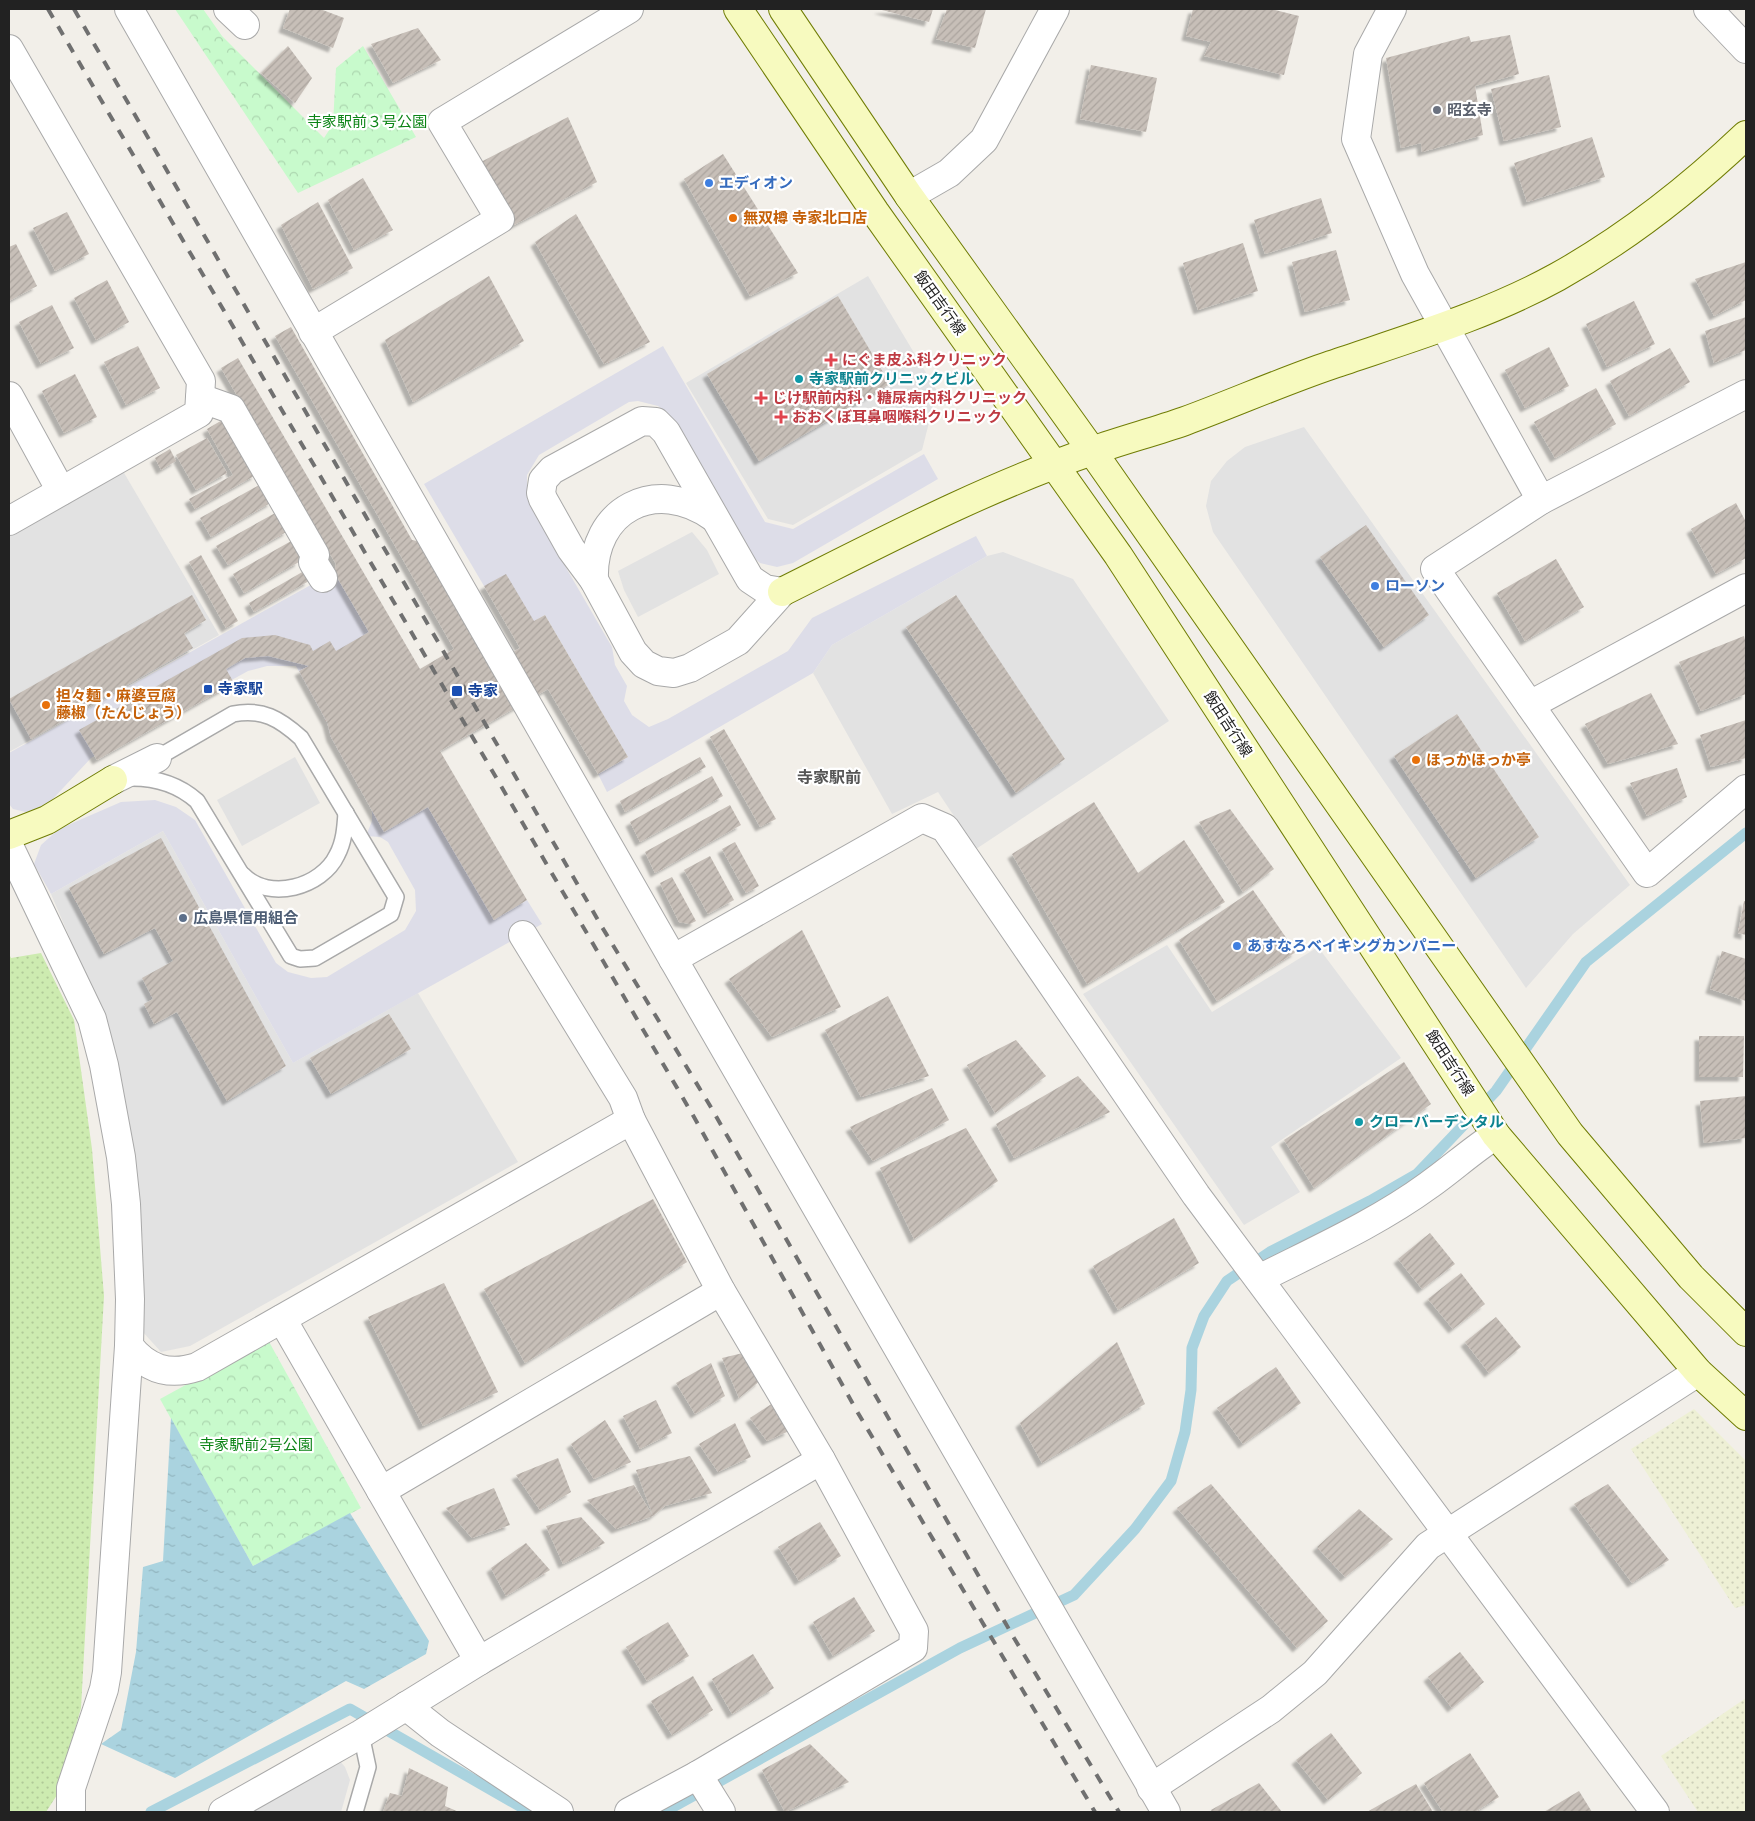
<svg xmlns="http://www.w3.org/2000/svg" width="1755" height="1821" font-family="Quicksand,'Noto Sans JP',sans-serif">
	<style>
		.farmland { fill: url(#farmland-dots) }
		.grass { fill: url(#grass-dots) }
		.park { fill: url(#park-crowns) }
		.parking { fill: #e2e2e2; fill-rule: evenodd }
		.plaza { fill: #dddde8 }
		.water { fill: url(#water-ripples) }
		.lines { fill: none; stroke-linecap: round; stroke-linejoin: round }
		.stream { stroke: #aad3df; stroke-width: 11 }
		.building { fill: url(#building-hatch); filter: url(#shadow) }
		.lane-casing { stroke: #a9a9a9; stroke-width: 18 }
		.street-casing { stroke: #a9a9a9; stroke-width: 30 }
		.secondary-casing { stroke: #707d05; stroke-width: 30 }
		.lane { stroke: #fff; stroke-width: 15 }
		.street { stroke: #fff; stroke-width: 28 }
		.secondary { stroke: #f7fabf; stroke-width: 28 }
		.rail { stroke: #707070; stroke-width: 4; stroke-dasharray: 10 10; stroke-linecap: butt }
		.worship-dot { fill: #6b7280; stroke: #fff; stroke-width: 2 }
		.shop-dot { fill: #3f7fe0; stroke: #fff; stroke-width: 2 }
		.food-dot { fill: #e8710a; stroke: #fff; stroke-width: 2 }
		.health-dot { fill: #e0444e; stroke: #fff; stroke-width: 2 }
		.culture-dot { fill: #0f9aa8; stroke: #fff; stroke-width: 2 }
		.transit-dot { fill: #1a4fb4; stroke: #fff; stroke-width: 2 }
		.service-dot { fill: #5c6f8a; stroke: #fff; stroke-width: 2 }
		.labels { text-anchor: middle; stroke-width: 4.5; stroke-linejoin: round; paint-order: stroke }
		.worship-label { font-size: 15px; font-weight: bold; fill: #5b616d; stroke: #fff; text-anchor: start }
		.park-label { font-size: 15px; fill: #0c8416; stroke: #fff }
		.shop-label { font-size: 15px; font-weight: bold; fill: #366cbe; stroke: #fff; text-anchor: start }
		.food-label { font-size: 15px; font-weight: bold; fill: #c56008; stroke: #fff; text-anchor: start }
		.street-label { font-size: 15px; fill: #222; stroke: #fff }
		.health-label { font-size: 15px; font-weight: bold; fill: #be3a42; stroke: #fff; text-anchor: start }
		.culture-label { font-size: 15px; font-weight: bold; fill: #0d838f; stroke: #fff; text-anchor: start }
		.transit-label { font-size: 15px; font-weight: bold; fill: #164399; stroke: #fff; text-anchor: start }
		.service-label { font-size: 15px; font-weight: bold; fill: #4e5e75; stroke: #fff; text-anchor: start }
		.neighbourhood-label { font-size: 16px; font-weight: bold; fill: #555; stroke: #fff }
	</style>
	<defs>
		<pattern id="farmland-dots" width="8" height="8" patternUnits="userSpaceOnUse" patternTransform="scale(1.25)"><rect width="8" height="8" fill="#eef0d5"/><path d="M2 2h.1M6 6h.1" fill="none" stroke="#ccceb7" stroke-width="1.8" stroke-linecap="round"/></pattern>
		<pattern id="grass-dots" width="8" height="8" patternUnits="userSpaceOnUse" patternTransform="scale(1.25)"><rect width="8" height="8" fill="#cdebb0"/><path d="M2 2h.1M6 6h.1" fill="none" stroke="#b0c997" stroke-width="1.8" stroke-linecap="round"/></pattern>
		<pattern id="park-crowns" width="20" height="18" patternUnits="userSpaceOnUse" patternTransform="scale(1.25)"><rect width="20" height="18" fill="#c8facc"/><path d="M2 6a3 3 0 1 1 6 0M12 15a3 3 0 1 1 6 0" fill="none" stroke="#acd6af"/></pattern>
		<pattern id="water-ripples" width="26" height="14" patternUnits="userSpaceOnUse" patternTransform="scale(1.25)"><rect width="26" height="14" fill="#aad3df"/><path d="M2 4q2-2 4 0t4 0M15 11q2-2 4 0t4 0" fill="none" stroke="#92b5bf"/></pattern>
		<pattern id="building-hatch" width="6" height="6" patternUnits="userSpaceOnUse" patternTransform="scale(1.25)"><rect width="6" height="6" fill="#c7bfb8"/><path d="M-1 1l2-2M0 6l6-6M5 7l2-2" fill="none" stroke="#aba49e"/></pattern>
		<filter id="shadow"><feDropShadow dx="-4.5" dy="4.5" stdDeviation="1" flood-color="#0004"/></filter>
	</defs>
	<rect width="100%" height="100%" fill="#f2efe9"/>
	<g class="farmland">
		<polygon points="1694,1409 1746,1461 1746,1605 1735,1608 1631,1449"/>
		<polygon points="1746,1698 1746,1812 1698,1812 1661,1756"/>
	</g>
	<polygon class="grass" points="41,953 74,1020 92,1149 104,1296 81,1708 57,1795 46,1812 9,1812 9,954 11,958"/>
	<g class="park">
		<polygon points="175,9 203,9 222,36 324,138 333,124 336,68 363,46 416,137 298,193"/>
		<polygon points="268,1340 361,1508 253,1566 160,1399"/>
	</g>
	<g class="parking">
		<path d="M868,276L937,391L922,450L793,525L768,519L686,383ZM838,296L890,384L759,460L707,374Z"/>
		<path d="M1304,427L1630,885L1573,934L1526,988L1213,532L1206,506L1211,481L1227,461L1245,447ZM1320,557L1429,615L1383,647ZM1457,714L1539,837L1476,878L1394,756Z"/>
		<path d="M120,466L219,635L9,752V530ZM192,596L206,620L31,738L9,699Z"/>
		<polygon points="692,532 707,550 719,574 638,617 624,590 618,571"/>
		<path d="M1003,552L1073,579L1169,721L976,849L938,792L892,814L813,673L832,645L987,556ZM955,595L1065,759L1016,793L906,628Z"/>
		<polygon points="295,757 320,803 242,846 217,800"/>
		<path d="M163,831L293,1063L418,993L518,1162L190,1346L161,1352L142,1331L143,1245L134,1154L117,1061L102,1013L51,894ZM129,856L286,1066L227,1100L177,1012L155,1024L144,1004L153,999L173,961L155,928L104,954L69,888ZM389,1014L411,1049L331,1094L310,1059Z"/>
		<polygon points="1167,945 1212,1012 1318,947 1401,1058 1271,1147 1300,1192 1244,1225 1083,994"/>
		<polygon points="331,1751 345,1767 350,1780 341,1812 223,1812"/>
	</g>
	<g class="plaza">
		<polygon points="663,346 765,522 793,529 924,454 938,479 793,563 777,567 760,563 753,557 666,412 658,406 638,401 629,402 539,455 527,475 527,498 532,509 612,647 615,665 627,686 624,701 632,715 649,727 668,719 788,651 812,618 976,536 987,556 832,645 813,673 607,792 598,774 628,757 545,615 534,621 484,586 424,484"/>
		<polygon points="334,572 369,632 428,807 494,919 527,900 542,924 293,1063 163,831 51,894 34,864 41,845 59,829 121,802 155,800 176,807 195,820 276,963 288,972 311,978 327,977 405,930 416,911 415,890 388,842 380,837 366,836 372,821 372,810 331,737 327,722 296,666 267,666 248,671 91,758 51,801 30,813 13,809 9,804 9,753"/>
	</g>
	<polygon class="water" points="171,1418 253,1566 350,1513 429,1641 426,1654 364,1689 346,1681 175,1778 101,1744 121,1730 136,1652 143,1567 163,1561"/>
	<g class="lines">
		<g class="stream">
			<polyline points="151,1812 350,1709 530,1812"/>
			<polyline points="664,1812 960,1648 1074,1595 1135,1529 1171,1481 1185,1432 1191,1390 1192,1348 1204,1316 1227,1281 1270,1252 1370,1201 1417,1174 1496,1091 1586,962 1746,833"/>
		</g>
	</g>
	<g class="building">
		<polygon points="290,9 320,9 344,18 333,48 283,28"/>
		<polygon points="878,9 933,9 929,22"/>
		<polygon points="947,9 986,9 975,48 936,39"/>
		<polygon points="1193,9 1271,9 1299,16 1284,75 1204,56 1211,42 1186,36"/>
		<polygon points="418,28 441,60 393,83 371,44"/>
		<polygon points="1510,35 1519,74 1475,86 1483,135 1422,152 1421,143 1401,148 1386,58 1469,36 1471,42"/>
		<polygon points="288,46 312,78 295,103 261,73"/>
		<polygon points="1091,65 1157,78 1146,132 1080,119"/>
		<polygon points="1549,75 1561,127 1504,141 1491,89"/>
		<polygon points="568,117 597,182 514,225 479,163"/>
		<polygon points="1592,137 1605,177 1527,202 1514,163"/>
		<polygon points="723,154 798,273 750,296 684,179"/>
		<polygon points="363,178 393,230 354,250 328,200"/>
		<polygon points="1321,198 1332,233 1265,254 1254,220"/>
		<polygon points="318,202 353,268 313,289 281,225"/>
		<polygon points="67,212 89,254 55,271 33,228"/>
		<polygon points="576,214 650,342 604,364 535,242"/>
		<polygon points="1243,243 1258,291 1198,310 1183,263"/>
		<polygon points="16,244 37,286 9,301 9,247"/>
		<polygon points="1336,250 1350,300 1305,312 1292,262"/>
		<polygon points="1746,262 1746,300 1714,316 1695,279"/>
		<polygon points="489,276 524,341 413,402 385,340"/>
		<polygon points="107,280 129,322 96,340 74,298"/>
		<polygon points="838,296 890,384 759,461 707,374"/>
		<polygon points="1634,301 1655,344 1607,367 1586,324"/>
		<polygon points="52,305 74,348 41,364 19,322"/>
		<polygon points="1746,317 1746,350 1714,363 1705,331"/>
		<polygon points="291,327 412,540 421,542 491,665 520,648 484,586 506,574 534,621 545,615 628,757 598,774 548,689 440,751 527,900 494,920 428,807 384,832 331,737 327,722 299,671 309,666 268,656 245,658 226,669 234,683 97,760 79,730 242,638 275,635 310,645 313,651 330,641 336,651 369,632 334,572 336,564 221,368 238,358 420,669 454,649 275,336"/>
		<polygon points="138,346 160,388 126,405 104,362"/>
		<polygon points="1549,347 1569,386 1525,408 1505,370"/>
		<polygon points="1670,348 1690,382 1629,416 1610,381"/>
		<polygon points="75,374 97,417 64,433 42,391"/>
		<polygon points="1596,388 1616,424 1555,458 1534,422"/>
		<polygon points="224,419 256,475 195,509 189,499 233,475 207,429"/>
		<polygon points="207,438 227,473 196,490 176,455"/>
		<polygon points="170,449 176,461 161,470 155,458"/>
		<polygon points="261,484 272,502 211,537 200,518"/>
		<polygon points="1736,503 1746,522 1746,558 1716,574 1691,529"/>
		<polygon points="277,512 288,531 228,565 216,546"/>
		<polygon points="1366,525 1429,615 1384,647 1320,557"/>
		<polygon points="293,540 300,552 299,562 244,593 233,574"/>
		<polygon points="201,555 238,621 226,628 189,562"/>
		<polygon points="1556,559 1584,607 1525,641 1497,593"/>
		<polygon points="304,571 309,581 254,612 249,603"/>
		<polygon points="192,595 206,620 184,633 193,648 31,739 9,699"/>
		<polygon points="956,595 1065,759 1016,793 906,627"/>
		<polygon points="1744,636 1746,644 1746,694 1701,711 1679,662"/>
		<polygon points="1651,693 1678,744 1608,764 1585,724"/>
		<polygon points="1457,714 1539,837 1476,878 1394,756"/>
		<polygon points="1746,720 1746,758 1711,767 1700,735"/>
		<polygon points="724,729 776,819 760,827 710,737"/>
		<polygon points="700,757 706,767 625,812 620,801"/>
		<polygon points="1677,768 1687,797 1647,816 1630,783"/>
		<polygon points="712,776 723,796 640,842 630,822"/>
		<polygon points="1094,802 1138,873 1184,840 1225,902 1087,984 1012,854"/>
		<polygon points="730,805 741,825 655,873 645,852"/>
		<polygon points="1230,809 1274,869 1243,892 1199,822"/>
		<polygon points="161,838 286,1066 227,1101 177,1012 154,1024 144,1004 153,999 142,978 173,961 155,928 104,954 69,888"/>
		<polygon points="735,842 759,886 746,893 722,849"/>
		<polygon points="710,856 734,900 708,914 684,870"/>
		<polygon points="672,877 696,921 690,924 679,922 660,883"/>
		<polygon points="1253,890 1296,952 1217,1001 1179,940"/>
		<polygon points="1744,901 1746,901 1746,935 1738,933"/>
		<polygon points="802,930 841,1007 772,1037 729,979"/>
		<polygon points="1722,951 1746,959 1746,1001 1710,989"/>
		<polygon points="888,996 929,1076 861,1097 825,1030"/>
		<polygon points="389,1014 411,1049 331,1094 310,1058"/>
		<polygon points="1699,1036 1744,1036 1743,1077 1699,1077"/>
		<polygon points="1016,1040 1046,1076 995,1113 967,1065"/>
		<polygon points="1404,1062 1431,1104 1314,1188 1284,1140"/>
		<polygon points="1078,1076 1110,1112 1014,1158 996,1124"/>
		<polygon points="932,1088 949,1120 873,1161 850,1127"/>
		<polygon points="1746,1096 1746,1138 1704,1143 1700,1101"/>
		<polygon points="966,1128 998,1181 914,1239 880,1168"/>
		<polygon points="653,1199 687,1262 525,1363 484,1289"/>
		<polygon points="1174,1218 1199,1263 1118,1310 1093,1266"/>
		<polygon points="1430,1233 1455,1264 1422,1289 1398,1259"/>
		<polygon points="1461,1273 1485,1304 1453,1329 1428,1299"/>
		<polygon points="444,1283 498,1392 423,1426 368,1317"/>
		<polygon points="1496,1317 1521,1347 1489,1373 1465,1342"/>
		<polygon points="1117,1342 1145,1404 1042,1463 1020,1423"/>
		<polygon points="743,1353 760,1381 739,1398 722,1358"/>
		<polygon points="711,1363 725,1396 695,1414 676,1383"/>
		<polygon points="1276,1367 1301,1403 1243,1444 1217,1408"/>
		<polygon points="656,1400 672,1433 640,1449 623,1416"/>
		<polygon points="773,1403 789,1431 767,1441 750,1418"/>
		<polygon points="605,1420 631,1462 594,1479 571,1444"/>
		<polygon points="735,1423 751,1457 718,1472 699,1444"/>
		<polygon points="690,1456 712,1493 665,1506 653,1516 616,1529 587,1500 634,1485 653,1516 636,1470"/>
		<polygon points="558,1458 571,1492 540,1510 516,1475"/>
		<polygon points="1211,1484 1328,1621 1297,1648 1177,1508"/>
		<polygon points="1608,1484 1669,1560 1632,1583 1574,1504"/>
		<polygon points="494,1488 510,1525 472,1538 446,1508"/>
		<polygon points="1359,1509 1393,1539 1345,1577 1317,1547"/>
		<polygon points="581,1517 605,1543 563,1564 546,1526"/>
		<polygon points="820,1522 841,1556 799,1581 778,1547"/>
		<polygon points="526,1543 550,1570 506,1596 491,1568"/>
		<polygon points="854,1597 875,1631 833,1656 813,1622"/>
		<polygon points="668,1622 689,1656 647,1681 626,1647"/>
		<polygon points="1460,1652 1484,1682 1452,1708 1428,1677"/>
		<polygon points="753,1654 774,1688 732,1714 712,1679"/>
		<polygon points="693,1676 713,1710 672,1735 651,1701"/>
		<polygon points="1331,1733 1362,1773 1328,1800 1296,1760"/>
		<polygon points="810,1744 849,1782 785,1812 762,1770"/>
		<polygon points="1470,1753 1499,1797 1475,1812 1443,1812 1424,1783"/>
		<polygon points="409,1768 448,1787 445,1806 459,1812 383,1812 390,1793 402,1796"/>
		<polygon points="1259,1783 1282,1812 1212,1812 1211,1810"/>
		<polygon points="1416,1784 1433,1812 1367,1812"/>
		<polygon points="1579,1791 1592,1812 1544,1812"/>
	</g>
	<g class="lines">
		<defs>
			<g id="lane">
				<path d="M127,778C153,777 177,783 197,801L291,956L300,959L315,958L391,914L396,897L301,738C280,719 262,708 233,714L157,758"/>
				<path d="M243,875C269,902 322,887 337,855C344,842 345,828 346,813"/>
				<polyline points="355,1812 368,1767 361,1734"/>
			</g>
			<g id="street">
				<polyline points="129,9 673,959 1166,1812"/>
				<polyline points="228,9 245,25"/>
				<polyline points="1392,9 1368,54 1356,139 1415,274 1541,500 1746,394"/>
				<polyline points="1708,9 1746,49"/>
				<polyline points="9,49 201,381 199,413 9,521"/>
				<polyline points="909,196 949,173 984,140 1055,9"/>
				<polyline points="313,332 500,219 442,122 629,9"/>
				<polyline points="9,396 61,491"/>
				<polyline points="200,398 231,409 315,555 313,562 323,578"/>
				<polygon points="642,421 656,422 666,432 750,579 765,589 782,592 738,641 690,668 674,673 658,671 644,664 633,652 594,580 571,549 543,499 541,493 543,480 552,470"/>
				<polyline points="1541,500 1435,569 1647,873 1746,789"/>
				<path d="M594,580C591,509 656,476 713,517"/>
				<polyline points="1530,705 1746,588"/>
				<polyline points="113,780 157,758"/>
				<path d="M9,846L92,1019L104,1065L121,1157L126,1204L130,1299L129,1346C147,1369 169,1376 197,1367L631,1120L721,1291L821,1460L914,1631L913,1648L698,1775L629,1812"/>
				<polyline points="523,935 623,1098 631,1120"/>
				<polyline points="673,959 922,818 945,828 1196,1195 1655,1812"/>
				<path d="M1259,1279C1316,1250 1377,1223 1429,1185C1452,1169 1472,1150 1496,1135"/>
				<polyline points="282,1319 479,1661"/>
				<polyline points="381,1491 721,1291"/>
				<polyline points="406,1706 440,1733 559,1812"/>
				<polyline points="698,1775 721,1812"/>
				<polyline points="1151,1788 1271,1709 1315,1673 1428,1546 1698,1372"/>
				<polyline points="71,1812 71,1788 104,1689 107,1672 129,1346"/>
				<polyline points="223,1812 361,1734 479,1661 821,1460"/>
			</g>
			<g id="secondary">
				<polyline points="738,9 875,212 1118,555 1496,1135 1698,1372 1746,1416"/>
				<polyline points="783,9 909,196 1092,451 1570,1134 1691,1277 1746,1332"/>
				<path d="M782,592C884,541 984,488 1092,451C1122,440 1154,432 1185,421C1234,403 1281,382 1331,365C1407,339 1486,316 1557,277C1627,238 1688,190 1746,135"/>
				<polyline points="9,835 47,820 113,780"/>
			</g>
		</defs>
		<use href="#lane" class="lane-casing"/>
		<use href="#street" class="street-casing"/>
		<use href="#secondary" class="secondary-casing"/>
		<use href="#lane" class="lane"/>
		<use href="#street" class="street"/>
		<use href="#secondary" class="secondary"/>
		<g class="rail">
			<polyline points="48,9 694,1117 858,1413 1095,1812"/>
			<polyline points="74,9 602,927 709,1104 1014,1638 1119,1812"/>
		</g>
	</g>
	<circle class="worship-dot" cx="1437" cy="110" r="5"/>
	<g class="shop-dot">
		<circle cx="709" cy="183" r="5"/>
		<circle cx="1375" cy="586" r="5"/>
		<circle cx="1237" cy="946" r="5"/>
	</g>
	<g class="food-dot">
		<circle cx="733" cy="218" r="5"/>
		<circle cx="46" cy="705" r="5"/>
		<circle cx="1416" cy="760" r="5"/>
	</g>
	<g class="health-dot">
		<path d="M828.5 352.5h5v5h5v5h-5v5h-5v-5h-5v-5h5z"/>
		<path d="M758.5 390.5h5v5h5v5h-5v5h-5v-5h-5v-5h5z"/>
		<path d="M778.5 409.5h5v5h5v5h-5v5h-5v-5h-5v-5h5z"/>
	</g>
	<g class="culture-dot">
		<circle cx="799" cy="379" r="5"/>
		<circle cx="1359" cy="1122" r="5"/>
	</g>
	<g class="transit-dot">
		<rect x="203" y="684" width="10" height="10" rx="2.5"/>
		<rect x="451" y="685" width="12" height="12" rx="2.5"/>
	</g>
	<circle class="service-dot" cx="183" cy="918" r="5"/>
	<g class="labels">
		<g class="worship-label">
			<text x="1447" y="115">昭玄寺</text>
		</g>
		<g class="park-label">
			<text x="367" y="127">寺家駅前３号公園</text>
			<text x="256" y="1450">寺家駅前2号公園</text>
		</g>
		<g class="shop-label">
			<text x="719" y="188">エディオン</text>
			<text x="1385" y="591">ローソン</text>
			<text x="1247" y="951">あすなろベイキングカンパニー</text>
		</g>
		<g class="food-label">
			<text x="743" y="223">無双樽 寺家北口店</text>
			<text x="56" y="701">担々麺・麻婆豆腐<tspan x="56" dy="17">藤椒（たんじょう）</tspan></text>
			<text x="1426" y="765">ほっかほっか亭</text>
		</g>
		<g class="street-label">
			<text transform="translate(940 303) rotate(54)" y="5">飯田吉行線</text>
			<text transform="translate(1228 724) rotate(57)" y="5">飯田吉行線</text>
			<text transform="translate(1450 1063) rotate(57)" y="5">飯田吉行線</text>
		</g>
		<g class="health-label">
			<text x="842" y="365">にぐま皮ふ科クリニック</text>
			<text x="772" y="403">じけ駅前内科・糖尿病内科クリニック</text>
			<text x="792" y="422">おおくぼ耳鼻咽喉科クリニック</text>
		</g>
		<g class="culture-label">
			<text x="809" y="384">寺家駅前クリニックビル</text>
			<text x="1369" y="1127">クローバーデンタル</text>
		</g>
		<g class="transit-label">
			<text x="218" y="694">寺家駅</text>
			<text x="468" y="696">寺家</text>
		</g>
		<g class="service-label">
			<text x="193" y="923">広島県信用組合</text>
		</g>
		<g class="neighbourhood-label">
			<text x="829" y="783">寺家駅前</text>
		</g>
	</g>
	<rect width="1755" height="1821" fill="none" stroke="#222222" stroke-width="20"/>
</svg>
